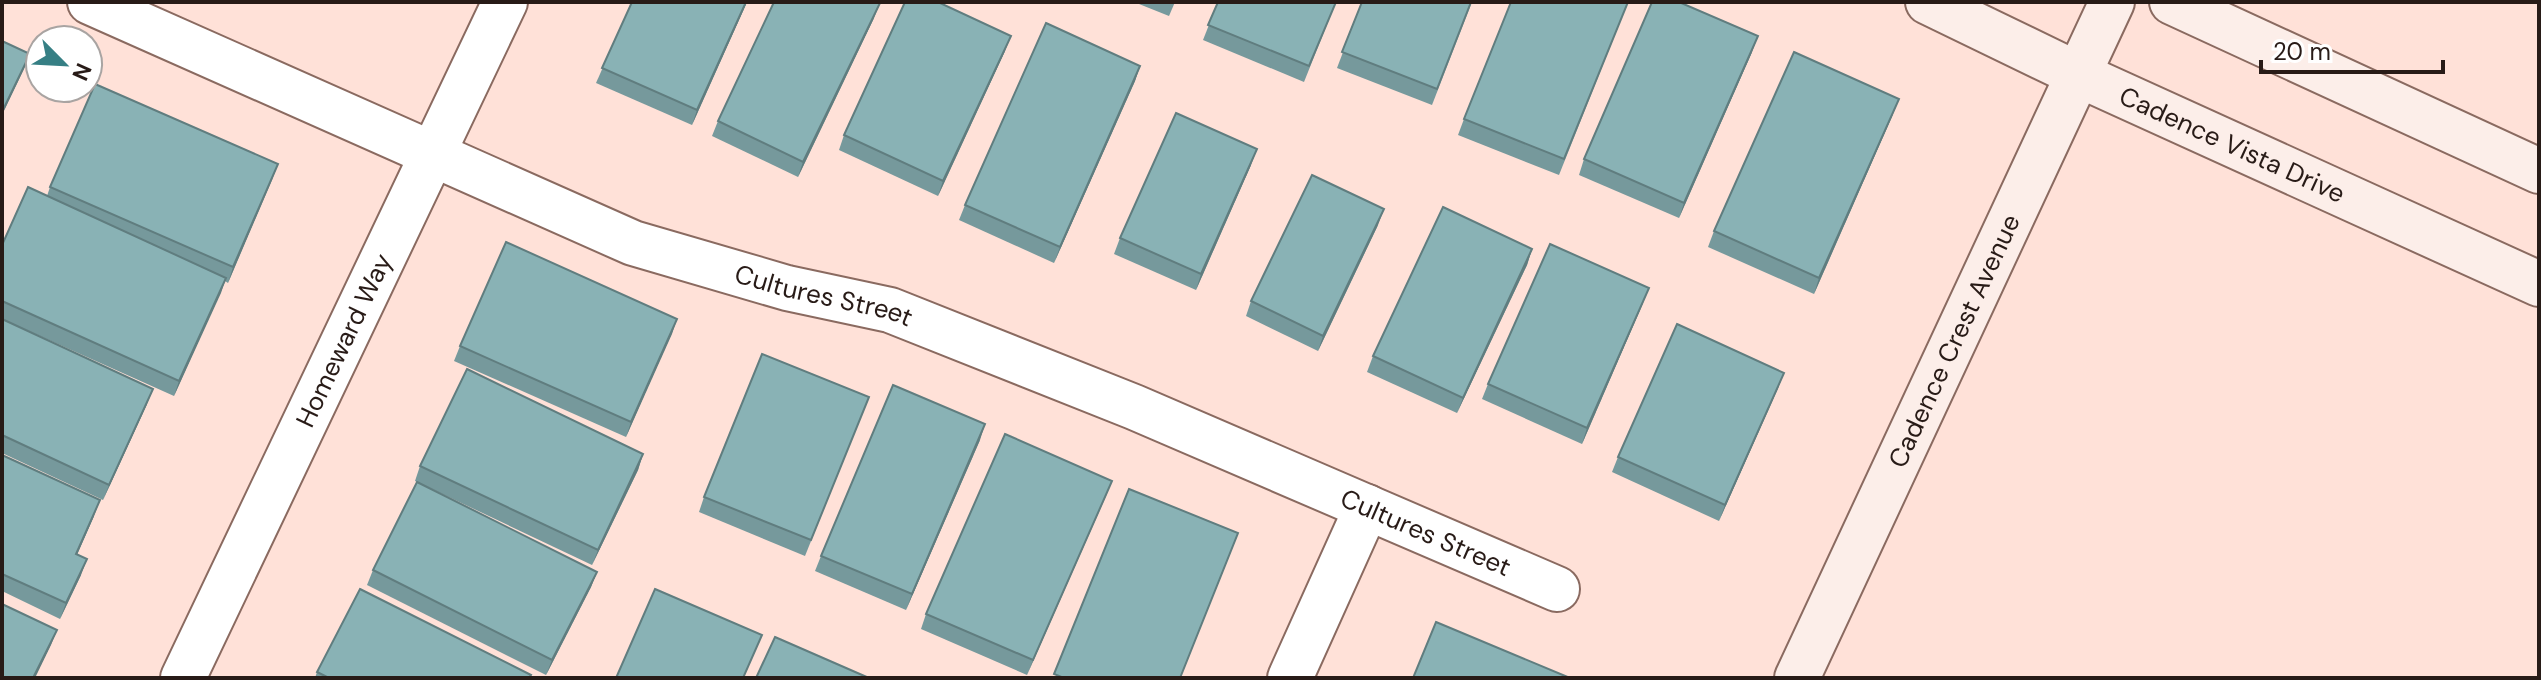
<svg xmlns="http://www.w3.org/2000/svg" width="2541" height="680" font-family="'DM Sans',sans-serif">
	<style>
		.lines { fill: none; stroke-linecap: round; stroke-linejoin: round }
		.street-casing { stroke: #8a6a60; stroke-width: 48 }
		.secondary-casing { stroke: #8a6a60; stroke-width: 48 }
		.street { stroke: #fff; stroke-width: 44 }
		.secondary { stroke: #fceee9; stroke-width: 44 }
		.wall { fill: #76999c }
		.shaded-wall { fill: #607d7f }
		.building { fill: #89b2b5; stroke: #607d7f; stroke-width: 2 }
		.labels { text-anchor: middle; stroke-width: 8; stroke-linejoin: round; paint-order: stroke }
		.street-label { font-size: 26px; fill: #281b17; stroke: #fff }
	</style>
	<rect width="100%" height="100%" fill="#ffe1d8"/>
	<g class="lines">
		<defs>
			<g id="street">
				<path id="s1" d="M90,2L633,243L787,288L890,310L1134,407L1557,589"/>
				<path id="s2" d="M183,678L505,2"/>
				<polyline points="1290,678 1367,507"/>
			</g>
			<g id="secondary">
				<path id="s3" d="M1928,2L2077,74L2539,284"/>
				<polyline points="2172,2 2539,171"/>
				<path id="s4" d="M1797,678L2112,2"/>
			</g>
		</defs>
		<use href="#street" class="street-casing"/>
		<use href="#secondary" class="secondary-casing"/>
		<use href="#street" class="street"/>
		<use href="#secondary" class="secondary"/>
	</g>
	<g class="wall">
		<polygon points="632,2 747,2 692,125 596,83"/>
		<polygon points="1134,2 1175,2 1169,16"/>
		<polygon points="1218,2 1336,2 1304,82 1203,40"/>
		<polygon points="1362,2 1472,2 1432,105 1337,68"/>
		<polygon points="1628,2 1559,175 1458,135 1464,119"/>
		<polygon points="874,18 798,177 712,136 718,121"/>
		<polygon points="1005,51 938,196 839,150 844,135"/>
		<polygon points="1752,52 1679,218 1579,175 1584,159"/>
		<polygon points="1140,66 1135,81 1054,263 959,220 965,205"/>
		<polygon points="1893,114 1814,294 1708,247 1714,231"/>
		<polygon points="278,164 228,283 225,281 174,396 2,319 2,245 47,196 50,187"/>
		<polygon points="1251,165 1196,290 1114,254 1120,238"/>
		<polygon points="1378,225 1318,351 1246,316 1251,301"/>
		<polygon points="1532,249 1527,265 1457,413 1367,372 1373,356"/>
		<polygon points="1643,303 1582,444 1482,399 1488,384"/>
		<polygon points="2,319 147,404 103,500 2,453"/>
		<polygon points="677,319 626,437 454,361 460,346"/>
		<polygon points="1784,373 1778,388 1719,521 1612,472 1618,457"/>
		<polygon points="869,397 805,556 699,512 704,497"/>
		<polygon points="980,440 906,610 815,571 821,556"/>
		<polygon points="643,454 638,470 592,565 415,481 420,466"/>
		<polygon points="2,455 94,516 77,555 81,575 60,619 2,591"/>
		<polygon points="1112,481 1027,675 921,629 926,614"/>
		<polygon points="373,570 597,572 591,587 546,675 367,585"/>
		<polygon points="317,672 530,678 315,678"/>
	</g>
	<g class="shaded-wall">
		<polygon points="746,2 747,2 692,125 697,110"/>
		<polygon points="880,3 874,18 798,177 803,162"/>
		<polygon points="1011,36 1005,51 938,196 943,181"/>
		<polygon points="1758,36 1752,52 1679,218 1684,203"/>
		<polygon points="30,54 24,69 2,115 2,112"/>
		<polygon points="1140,66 1135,81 1054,263 1060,247"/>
		<polygon points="1899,99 1893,114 1814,294 1819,278"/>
		<polygon points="1257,149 1251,165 1196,290 1201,274"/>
		<polygon points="278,164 272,180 228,283 233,267"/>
		<polygon points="1384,209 1378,225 1318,351 1323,336"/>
		<polygon points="1532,249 1527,265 1457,413 1463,398"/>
		<polygon points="226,278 221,293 174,396 179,381"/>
		<polygon points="1649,288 1643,303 1582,444 1587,428"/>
		<polygon points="677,319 672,334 626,437 631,422"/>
		<polygon points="1784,373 1778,388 1719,521 1725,505"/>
		<polygon points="153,389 147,404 103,500 109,485"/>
		<polygon points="985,424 980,440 906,610 912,594"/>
		<polygon points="643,454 638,470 592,565 598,550"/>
		<polygon points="1112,481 1106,496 1027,675 1033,660"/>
		<polygon points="100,500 94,516 70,570 76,554"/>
		<polygon points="87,559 81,575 60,619 66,603"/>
		<polygon points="597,572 591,587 546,675 552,660"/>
		<polygon points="57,630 51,645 35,678 33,678"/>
	</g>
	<g class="building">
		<polygon points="632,2 746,2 697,110 602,68"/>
		<polygon points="774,2 880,3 803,162 718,121"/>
		<polygon points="905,2 938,2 1011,36 943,181 844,135"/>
		<polygon points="1218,2 1336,2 1309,66 1208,25"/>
		<polygon points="1362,2 1471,2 1437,89 1342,52"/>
		<polygon points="1511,2 1628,2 1564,159 1464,119"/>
		<polygon points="1652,2 1679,2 1758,36 1684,203 1584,159"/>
		<polygon points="1046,23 1140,66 1060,247 965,205"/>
		<polygon points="2,41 30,54 2,112"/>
		<polygon points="1794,52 1899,99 1819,278 1714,231"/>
		<polygon points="95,84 278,164 233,267 50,187"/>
		<polygon points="1176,113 1257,149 1201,274 1120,238"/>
		<polygon points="1312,175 1384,209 1323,336 1251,301"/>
		<polygon points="28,187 226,278 179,381 2,301 2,245"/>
		<polygon points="1443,207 1532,249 1463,398 1373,356"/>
		<polygon points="506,242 677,319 631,422 460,346"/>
		<polygon points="1550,244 1649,288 1587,428 1488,384"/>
		<polygon points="2,319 153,389 109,485 2,435"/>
		<polygon points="1677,324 1784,373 1725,505 1618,457"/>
		<polygon points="762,354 869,397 811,540 704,497"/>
		<polygon points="467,369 643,454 598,550 420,466"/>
		<polygon points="893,385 985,424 912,594 821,556"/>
		<polygon points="1005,434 1112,481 1033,660 926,614"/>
		<polygon points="2,455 100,500 76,554 87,559 66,603 2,574"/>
		<polygon points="417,482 597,572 552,660 373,570"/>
		<polygon points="1129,489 1238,533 1180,678 1064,678 1054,674"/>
		<polygon points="360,589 531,675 529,678 329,678 317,672"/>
		<polygon points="655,589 762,635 743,678 616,678"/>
		<polygon points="2,604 57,630 33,678 2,678"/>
		<polygon points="1436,622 1570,678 1413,678"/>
		<polygon points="775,637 869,678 756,678"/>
	</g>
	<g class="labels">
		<g class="street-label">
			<text dy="9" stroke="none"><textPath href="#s3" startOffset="336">Cadence Vista Drive</textPath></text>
			<text dy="9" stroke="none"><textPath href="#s1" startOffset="792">Cultures Street</textPath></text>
			<text dy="9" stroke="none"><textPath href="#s4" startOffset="372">Cadence Crest Avenue</textPath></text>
			<text dy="9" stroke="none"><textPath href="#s2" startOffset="374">Homeward Way</textPath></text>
			<text dy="9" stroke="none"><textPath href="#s1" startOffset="1440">Cultures Street</textPath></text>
		</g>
	</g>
	<rect width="2541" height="680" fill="none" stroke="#281b17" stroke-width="8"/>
	<g transform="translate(64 64) rotate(114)"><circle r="38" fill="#ffffff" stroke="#a9a4a2" stroke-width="2"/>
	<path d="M0-6L14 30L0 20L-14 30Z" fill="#367f84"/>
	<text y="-12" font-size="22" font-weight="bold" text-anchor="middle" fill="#281b17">N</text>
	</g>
	<path d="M2261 60v12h182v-12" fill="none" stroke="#281b17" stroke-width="4"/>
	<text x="2273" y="60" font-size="24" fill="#281b17" stroke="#ffffff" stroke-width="6" paint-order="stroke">20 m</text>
</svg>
